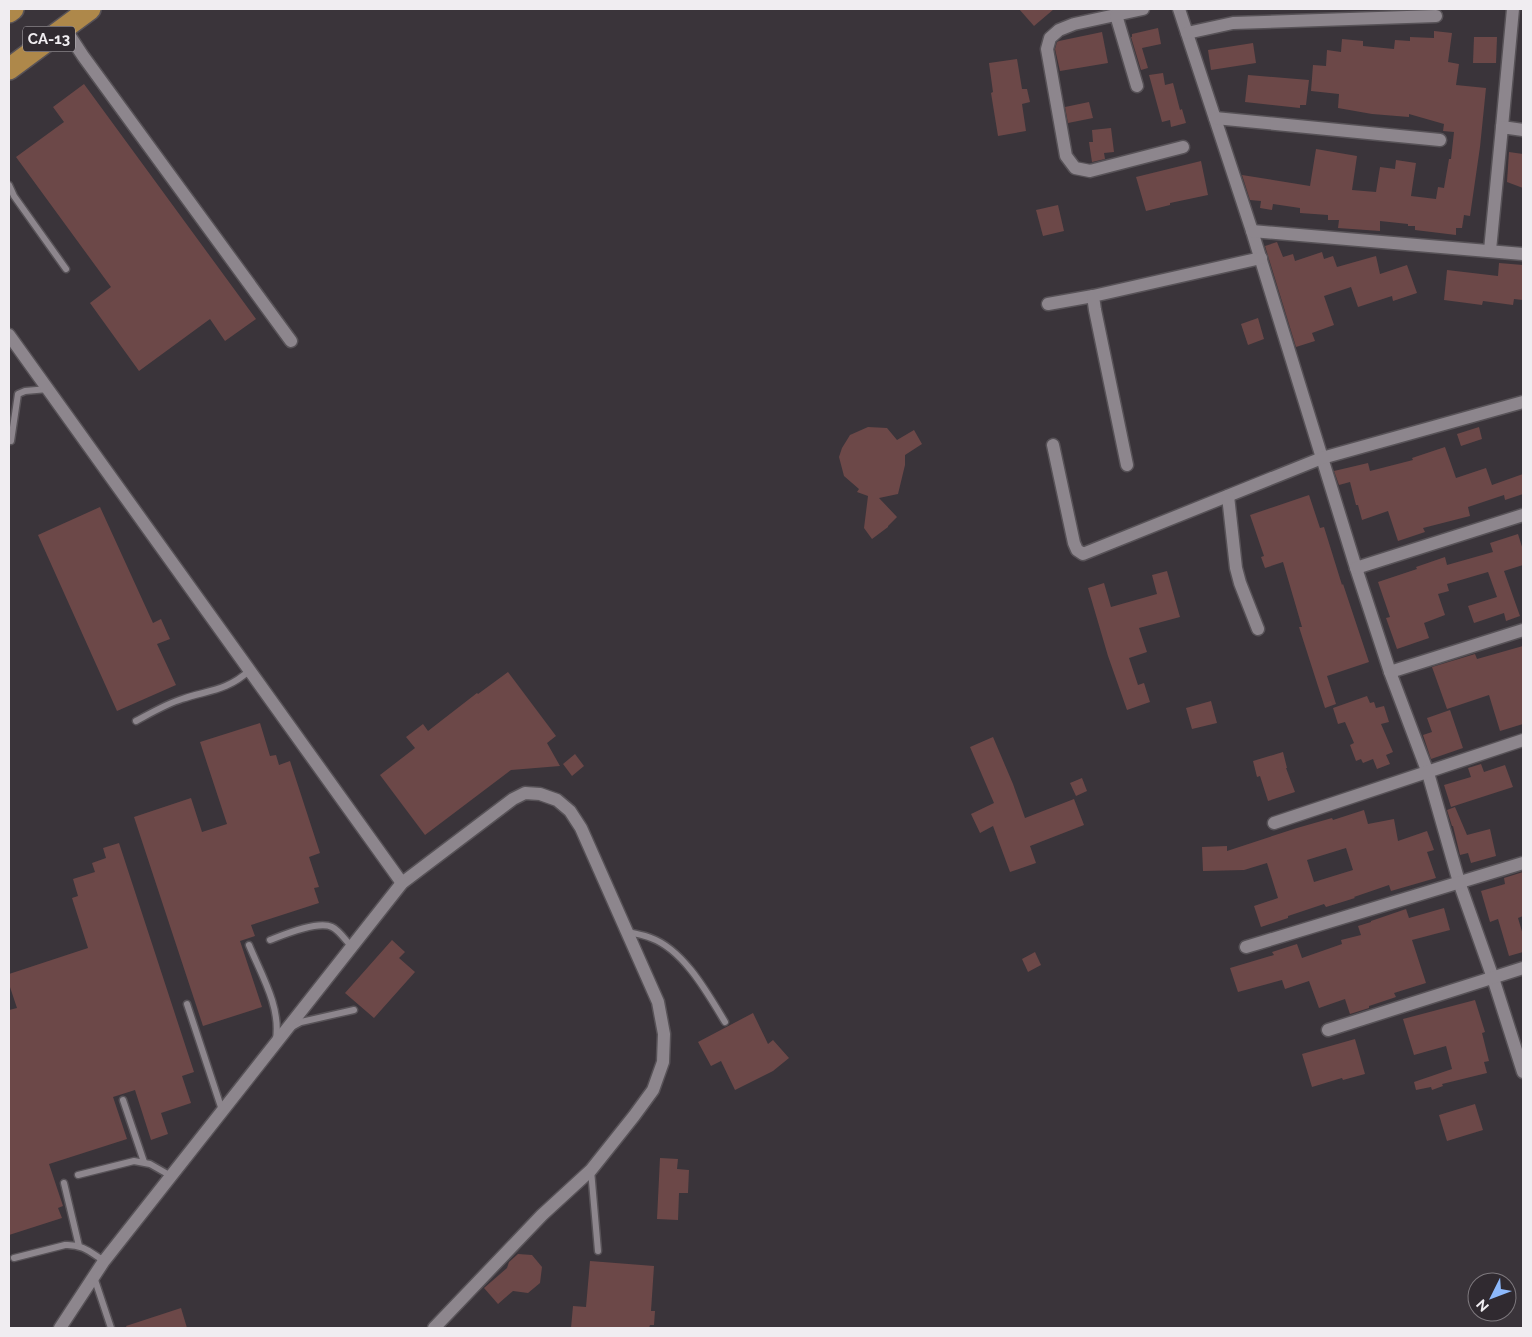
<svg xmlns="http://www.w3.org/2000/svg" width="1532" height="1337" font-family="Raleway,sans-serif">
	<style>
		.building { fill: #6c4848; fill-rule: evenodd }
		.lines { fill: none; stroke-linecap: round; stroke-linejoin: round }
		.service-casing { stroke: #575257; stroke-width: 9 }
		.minor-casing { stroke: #575257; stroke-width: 15 }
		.trunk-casing { stroke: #575257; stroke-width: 24 }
		.service { stroke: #8d868d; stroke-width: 6 }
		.minor { stroke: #8d868d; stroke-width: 12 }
		.trunk { stroke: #ae884a; stroke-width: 21 }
		.labels { text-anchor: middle; stroke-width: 4.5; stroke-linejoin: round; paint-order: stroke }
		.shield { fill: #302a30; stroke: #b6b2b7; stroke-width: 1 }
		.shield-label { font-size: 15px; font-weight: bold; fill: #f0edf1 }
	</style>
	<rect width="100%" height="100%" fill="#3a343a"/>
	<g class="building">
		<polygon points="1019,9 1054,9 1034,26"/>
		<polygon points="1158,28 1161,44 1142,48 1148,68 1141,70 1131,37 1132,37 1132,34"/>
		<polygon points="1434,31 1452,33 1448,62 1459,64 1456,85 1486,88 1480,147 1470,216 1464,215 1462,228 1456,228 1456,235 1415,230 1415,226 1408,226 1408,224 1380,221 1380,231 1338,228 1339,220 1328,220 1328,215 1300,213 1300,208 1273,204 1272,210 1260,208 1261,201 1250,200 1242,175 1310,186 1316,149 1357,156 1352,190 1376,192 1380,167 1395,169 1396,160 1416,163 1411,196 1436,199 1438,187 1444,188 1449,159 1451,159 1454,132 1443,131 1444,124 1409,114 1409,117 1372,114 1338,108 1339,94 1311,91 1313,65 1326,66 1327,50 1341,52 1342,39 1363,41 1363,46 1394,49 1395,40 1410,41 1410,37 1434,38"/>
		<polygon points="1102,32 1108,63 1060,71 1055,49 1057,42 1059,41"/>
		<polygon points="1474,37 1497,37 1496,63 1473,63"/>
		<polygon points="1253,43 1256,63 1211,70 1208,50"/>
		<polygon points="1017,59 1022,89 1027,89 1030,102 1022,104 1026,131 998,136 991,93 993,92 989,63"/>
		<polygon points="1163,73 1165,85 1173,83 1180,110 1182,109 1186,123 1171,127 1170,120 1162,122 1149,75"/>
		<polygon points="1248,75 1309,80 1306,105 1300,105 1300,108 1245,102"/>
		<polygon points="84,84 256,319 225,341 210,319 139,371 90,303 111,287 16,157 64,122 53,107"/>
		<polygon points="1089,102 1093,118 1068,123 1065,107"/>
		<polygon points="1111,128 1114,152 1104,153 1105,159 1092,162 1089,142 1093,142 1092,130"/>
		<polygon points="1509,152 1523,154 1523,188 1507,182"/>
		<polygon points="1201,161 1208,195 1170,203 1170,205 1146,211 1136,177"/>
		<polygon points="1058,205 1064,231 1043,236 1036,210"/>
		<polygon points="1277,242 1283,257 1293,254 1295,261 1322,252 1324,259 1333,256 1337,267 1376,256 1380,274 1407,265 1417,293 1393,301 1392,296 1358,307 1351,287 1324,296 1334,325 1312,333 1315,341 1296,347 1265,246"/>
		<polygon points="1499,263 1523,265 1523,300 1514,299 1513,305 1483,301 1482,305 1444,300 1447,270 1498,276"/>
		<polygon points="1258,318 1264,339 1248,345 1241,324"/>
		<polygon points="868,427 887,428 897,440 914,430 922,444 905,455 905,465 898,494 879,498 897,517 888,526 888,527 872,539 864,528 868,496 857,492 859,489 844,476 839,457 842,448 850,435"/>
		<polygon points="1479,427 1482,439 1461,446 1457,434"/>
		<polygon points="1445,447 1456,478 1486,468 1492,485 1523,474 1523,494 1505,500 1504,495 1468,507 1470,516 1423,528 1425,532 1398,541 1388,511 1362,520 1358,505 1356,505 1350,482 1339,485 1334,471 1368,463 1370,471 1413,460 1412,458"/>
		<polygon points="1309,495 1320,528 1324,527 1342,585 1343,584 1369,662 1327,676 1336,704 1325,708 1299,627 1302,627 1283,562 1265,568 1261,557 1264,556 1250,515"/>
		<polygon points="100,507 153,623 161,619 170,639 157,644 176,685 117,711 38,535"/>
		<polygon points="1518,534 1523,550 1523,565 1504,571 1520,616 1506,621 1504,613 1474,623 1468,606 1497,597 1488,572 1447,584 1449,591 1438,594 1445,615 1424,623 1429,638 1397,649 1386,618 1390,617 1378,582 1417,569 1416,567 1445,557 1447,565 1493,552 1490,543"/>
		<polygon points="1167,571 1180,617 1139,628 1147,652 1129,658 1138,685 1144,683 1150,702 1127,710 1108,656 1088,588 1104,583 1111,607 1157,594 1152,575"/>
		<polygon points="1523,646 1523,724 1500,731 1489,695 1447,709 1432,667 1475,654 1477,659"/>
		<polygon points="508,672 556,736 547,743 560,766 511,770 425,835 380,775 415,748 406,737 423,724 428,731 477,693 478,694"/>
		<polygon points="1367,696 1370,703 1374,702 1376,708 1384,706 1389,722 1381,724 1393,752 1386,755 1390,764 1377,769 1373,759 1363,763 1361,759 1356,761 1350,745 1354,743 1345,722 1338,724 1333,708"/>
		<polygon points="1211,701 1217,723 1192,729 1186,708"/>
		<polygon points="1450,710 1463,748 1431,759 1423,735 1432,732 1427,718"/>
		<polygon points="260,723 270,756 276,755 279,765 290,761 320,853 309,857 319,887 314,888 319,903 251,925 255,936 240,941 262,1007 203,1026 134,817 191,798 202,832 227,824 200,742"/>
		<polygon points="993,737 1013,784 1025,818 1074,799 1084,825 1030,846 1036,863 1010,872 993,826 980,833 971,814 994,803 970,747"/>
		<polygon points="1283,752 1287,768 1286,768 1295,792 1268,801 1260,776 1257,777 1253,761"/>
		<polygon points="575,754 584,766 572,776 563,764"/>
		<polygon points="1481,764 1484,772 1505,765 1513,787 1451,807 1444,785 1471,777 1468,768"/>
		<polygon points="1082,778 1087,791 1076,796 1070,783"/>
		<polygon points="1455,807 1467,835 1490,829 1496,856 1471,863 1468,853 1460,855 1453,826 1452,826 1447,810"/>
		<path d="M1364,810L1368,824L1394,819L1398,841L1427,831L1434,850L1427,852L1436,878L1391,891L1389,885L1354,897L1355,898L1326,907L1324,904L1288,916V918L1261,927L1254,906L1278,898L1267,863L1244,870L1203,871L1202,847L1227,846V851L1297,828L1332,818L1333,820ZM1346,848L1353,870L1314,882L1307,860Z"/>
		<polygon points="119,843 194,1072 182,1076 191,1103 161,1113 168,1134 151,1140 135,1090 113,1097 127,1139 49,1164 63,1206 58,1208 62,1218 9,1235 9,1010 17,1008 9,984 9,974 88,948 72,898 78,896 73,879 95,872 92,863 106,858 103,848"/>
		<polygon points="1523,872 1523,916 1518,918 1523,935 1523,952 1509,956 1498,919 1490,922 1481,891 1505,884 1504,878"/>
		<polygon points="1444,908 1450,930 1412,940 1426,983 1394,993 1396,997 1369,1006 1369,1008 1350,1014 1345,999 1319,1008 1309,981 1285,989 1282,980 1238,992 1230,968 1274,955 1272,952 1297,944 1302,958 1342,944 1341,940 1361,935 1358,926 1371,922 1371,921 1406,909 1409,918"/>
		<polygon points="392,940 405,952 399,958 415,972 374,1018 345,993"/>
		<polygon points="1035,952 1041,965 1028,972 1022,959"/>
		<polygon points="1475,1000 1485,1032 1482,1033 1489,1061 1484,1062 1487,1073 1442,1084 1443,1086 1432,1090 1431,1087 1416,1090 1414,1082 1452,1069 1446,1046 1414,1055 1403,1019"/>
		<polygon points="753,1013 768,1044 773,1040 789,1058 773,1071 735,1090 721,1061 711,1066 698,1042"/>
		<polygon points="1355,1039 1365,1074 1343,1080 1342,1078 1312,1087 1302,1054"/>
		<polygon points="1475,1104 1483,1130 1447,1141 1439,1115"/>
		<polygon points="660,1158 678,1159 677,1169 689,1170 688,1193 679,1193 678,1220 657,1219"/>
		<polygon points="518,1254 532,1255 542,1267 540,1283 528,1293 513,1291 498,1304 484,1288 507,1268 509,1262"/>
		<polygon points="590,1261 654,1266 651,1311 655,1311 654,1325 650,1325 649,1328 571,1328 573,1306 586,1307"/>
		<polygon points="181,1308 187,1328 127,1328 126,1326"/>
	</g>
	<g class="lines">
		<defs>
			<g id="service">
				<polyline points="9,185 14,196 66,269"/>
				<polyline points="11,441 18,394 25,391 48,389"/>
				<path d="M136,721C151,713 166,704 182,699C209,690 227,691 250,670"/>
				<path d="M628,932C636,934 644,935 651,938C684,950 708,994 725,1022"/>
				<path d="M270,940C283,935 318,920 332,927C339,930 346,941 352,947"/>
				<path d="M249,945C261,974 281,1007 276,1039"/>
				<polyline points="187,1004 222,1110"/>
				<polyline points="292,1027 301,1022 354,1010"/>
				<polyline points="123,1100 144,1162"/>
				<polyline points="591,1170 598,1251"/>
				<polyline points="78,1175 134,1161 150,1164 171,1176"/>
				<polyline points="64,1183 79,1246"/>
				<path d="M14,1258L65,1245C82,1244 90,1252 104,1261"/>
				<polyline points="94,1277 111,1328"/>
			</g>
			<g id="minor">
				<polyline points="1143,9 1074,24 1059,30 1050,38 1047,49 1066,156 1075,168 1090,171 1183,147"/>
				<polyline points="1179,9 1252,231 1356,568 1390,672 1428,773 1459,882 1493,978 1523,1072"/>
				<polyline points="1116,15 1137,86"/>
				<polyline points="64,27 83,56 291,341"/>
				<polyline points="1187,33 1233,23 1436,16"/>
				<polyline points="1215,118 1440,140"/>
				<polyline points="1502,127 1513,9"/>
				<polyline points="1252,231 1523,254"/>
				<polyline points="1490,250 1502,127 1523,130"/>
				<polyline points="1048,304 1093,296"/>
				<polyline points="9,335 402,883"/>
				<polyline points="1053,445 1074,543 1077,550 1083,554 1322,458 1523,402"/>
				<polyline points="1127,465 1095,310 1093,296 1261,258"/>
				<polyline points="1228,496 1236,568 1240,583 1258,629"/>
				<polyline points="1356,568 1523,515"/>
				<polyline points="1390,672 1523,630"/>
				<polyline points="1274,823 1523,740"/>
				<polyline points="1246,947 1523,863"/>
				<polyline points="1328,1030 1523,968"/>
				<polyline points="60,1328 104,1261 402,883 513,799 525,793 540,794 557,800 570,811 581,828 658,1002 664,1034 663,1062 653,1090 634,1116 591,1170 542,1215 434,1328"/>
			</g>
			<g id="trunk">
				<polyline points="9,12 13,9"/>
				<polyline points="9,69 90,9"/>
			</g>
		</defs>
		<use href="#service" class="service-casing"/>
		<use href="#minor" class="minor-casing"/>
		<use href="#trunk" class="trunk-casing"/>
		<use href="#service" class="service"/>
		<use href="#minor" class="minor"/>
		<use href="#trunk" class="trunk"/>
	</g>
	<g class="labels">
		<rect class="shield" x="23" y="26.5" width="52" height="25" rx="4"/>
		<g class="shield-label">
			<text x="49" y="44">CA-13</text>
		</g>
	</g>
	<rect width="1532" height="1337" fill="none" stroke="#f0edf1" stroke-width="20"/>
	<g transform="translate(1492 1297) rotate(228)"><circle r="24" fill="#302a30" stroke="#7d787d"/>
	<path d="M0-4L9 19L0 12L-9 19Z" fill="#8db9fc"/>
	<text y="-8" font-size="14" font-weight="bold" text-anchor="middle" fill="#f0edf1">N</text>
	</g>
</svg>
